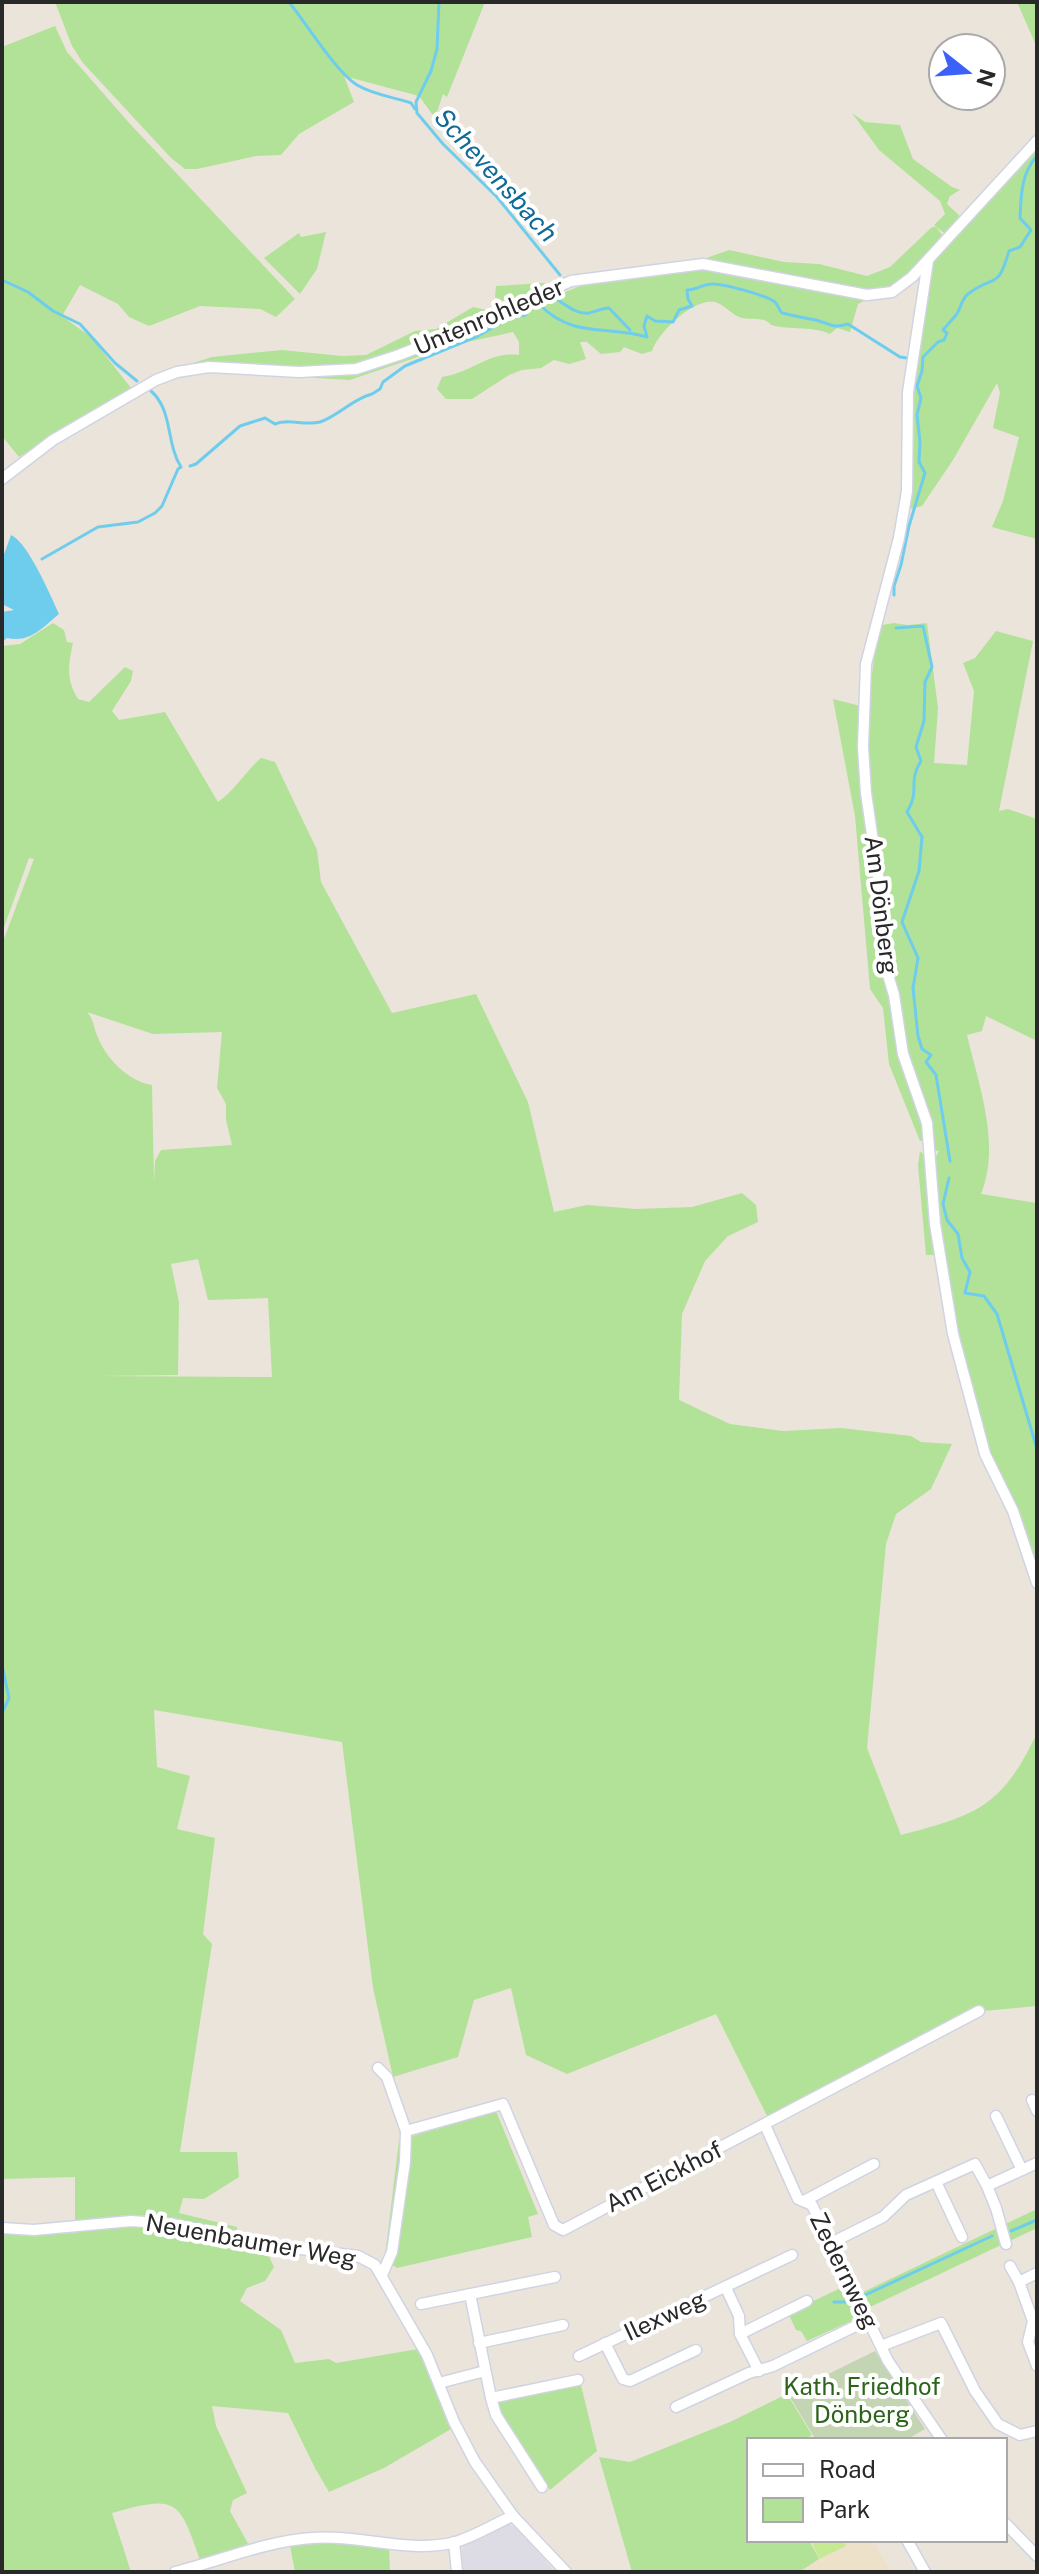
<svg xmlns="http://www.w3.org/2000/svg" width="1039" height="2574" font-family="'Public Sans',sans-serif">
	<style>
		.industrial { fill: #dddbe3 }
		.education { fill: #ede1ca }
		.green { fill: #b2e297; fill-rule: evenodd }
		.cemetery { fill: #c3d5b2 }
		.pitch { fill: #c6e993 }
		.water { fill: #6ecded }
		.lines { fill: none; stroke-linecap: round; stroke-linejoin: round }
		.stream { stroke: #6ecded; stroke-width: 3 }
		.minor-casing { stroke: #d0d4e2; stroke-width: 13 }
		.minor { stroke: #fff; stroke-width: 10 }
		.labels { text-anchor: middle; stroke-width: 8; stroke-linejoin: round; paint-order: stroke }
		.street-label { font-size: 24px; fill: #292929; stroke: #fff }
		.park-label { font-size: 24px; fill: #2b641a; stroke: #fff }
		.water-label { font-size: 26px; font-style: italic; fill: #0f6a97; stroke: #fff }
	</style>
	<rect width="100%" height="100%" fill="#ebe4db"/>
	<polygon class="industrial" points="503,2525 510,2525 518,2529 555,2572 463,2572 462,2550 464,2545"/>
	<polygon class="education" points="811,2540 873,2540 891,2572 799,2572 818,2559"/>
	<g class="green">
		<polygon points="55,2 485,2 447,97 443,94 435,118 419,96 344,76 354,102 299,134 281,155 256,156 197,169 185,169 171,158 83,63 72,46"/>
		<polygon points="1017,2 1037,2 1037,48 1035,43"/>
		<polygon points="55,26 67,52 131,125 295,299 276,317 260,309 200,306 149,326 129,317 118,304 80,285 62,316 91,337 131,388 19,457 2,436 2,47"/>
		<path d="M852,113L865,122L900,125L913,159L952,187L960,190L950,196L947,204L963,219L947,235L936,227L944,237L905,280L858,304L850,332L837,328L830,334C813,326 794,330 775,326C769,325 770,322 764,320C756,318 748,320 739,317C732,314 726,307 718,303C697,294 658,332 652,351L642,354L624,347L620,352L601,354L587,342H580L586,359L569,364L554,360L541,368L522,370L509,375L472,399H446L437,389L442,377C472,373 489,351 519,355V342L513,332L453,345L350,380L297,377L193,363L212,357L282,350L342,356L366,355L415,331L436,329L473,307L496,312L508,303L495,297L496,286L544,283L556,296L582,285L701,260L729,250L784,262L819,264L867,276L890,267L932,227H936L934,225L945,214L940,201L879,150Z"/>
		<path d="M1037,145V539L992,527L1003,501L1019,437L993,428L1000,393L997,383L953,460L922,506L909,509C915,463 910,418 915,372C916,356 918,339 922,323C926,302 933,283 932,261Z"/>
		<polygon points="326,232 317,269 300,294 264,258 299,233 301,237"/>
		<path d="M53,623L64,630L67,642L73,643C68,666 66,679 78,699L89,702L125,667L133,671L131,681L112,711L119,720L165,712L218,802C235,790 245,772 261,758L275,762L317,850L321,882L392,1013L476,994L528,1102L554,1212L587,1205L636,1209L692,1207L742,1193L756,1205L758,1222L728,1236L705,1261L682,1314L679,1400L730,1424L783,1431L841,1428L911,1436L921,1442L952,1444L931,1489L896,1514L886,1544L867,1748L901,1835C977,1815 1002,1807 1037,1733V2006L984,2011L975,2006L768,2118L716,2014L567,2074L526,2055L511,1988L474,2000L458,2057L393,2077L373,1988L342,1742L154,1710L157,1767L190,1776L177,1829L215,1838L203,1934L212,1944L180,2152H237L239,2177L204,2199L183,2198L179,2213L237,2227L236,2240L265,2248L274,2267L265,2281L247,2288L240,2301L281,2330L295,2363L329,2359L336,2363L418,2349L451,2429L384,2468L329,2492L315,2468L288,2413L212,2406L216,2426L247,2493L233,2500L230,2511L251,2549L201,2563C179,2500 179,2494 112,2513L131,2572H2V2233L37,2235L75,2233V2177L2,2179V944L34,859L29,858L2,933V646L20,644ZM87,1012L153,1034L222,1032L217,1088L226,1104V1120L232,1145L161,1150L155,1161L154,1182L152,1085C128,1081 106,1059 97,1035C93,1027 94,1019 87,1012ZM198,1259L208,1300L268,1298L272,1377L99,1376L178,1375L179,1302L171,1264Z"/>
		<path d="M894,623L908,625L927,623L938,708L934,763L967,765L974,691L963,663L975,658L996,631L1033,641L999,811L1008,809L1037,819V1041L986,1016L982,1031L967,1035C979,1086 1001,1144 981,1194L1037,1203V1570L989,1452L955,1323L946,1255H926L918,1165L920,1151L932,1163L939,1151L932,1150L931,1140L920,1141L889,1064L883,1008L870,989L855,816L833,699L868,708L875,649L882,625Z"/>
		<polygon points="496,2111 538,2214 528,2217 532,2237 397,2268 392,2265 396,2257 385,2256 399,2140"/>
		<polygon points="1037,2209 1037,2228 868,2308 861,2293"/>
		<polygon points="845,2286 860,2317 807,2341 801,2331 796,2330 788,2313"/>
		<polygon points="580,2381 597,2451 550,2490 499,2412 496,2400"/>
		<polygon points="787,2394 812,2435 803,2440 749,2440 749,2540 809,2540 819,2559 799,2572 632,2572 599,2457 630,2462 730,2422"/>
		<polygon points="341,2541 389,2547 390,2572 295,2572 290,2546 309,2542"/>
	</g>
	<polygon class="cemetery" points="875,2351 925,2429 906,2440 816,2440 788,2394"/>
	<polygon class="pitch" points="811,2540 843,2540 846,2546 819,2559"/>
	<path class="water" d="M11,535C27,541 51,596 59,614C42,628 30,643 7,638L2,642V612L14,610L2,604V560Z"/>
	<g class="lines">
		<g class="stream">
			<path d="M289,2C306,23 336,72 357,85C374,95 393,97 411,103L415,109"/>
			<polyline points="439,2 437,49 431,71 416,102 417,113 443,144 497,197 560,275"/>
			<polyline points="2,280 28,292 53,311 80,324 115,363 137,381"/>
			<path d="M553,297C564,303 576,315 589,313C596,312 601,308 609,308L630,330"/>
			<path d="M190,466L196,464L240,426L265,418L275,424C289,418 304,426 320,422C338,416 354,398 372,394L380,389L383,382L405,366L478,336L511,317L525,315L533,307L540,305C574,339 607,325 647,337L644,326L647,316L655,321L673,322L679,310L692,306L688,299L687,290C697,290 703,284 712,284C722,283 768,296 775,302C778,305 779,310 782,313C793,316 805,318 816,320C831,324 832,329 848,324L900,357L907,358"/>
			<path d="M42,559L98,527L138,522L155,513L162,506L178,469L181,467C166,444 173,410 151,391"/>
			<path d="M894,595V586L901,565L909,526L925,473L919,462L920,442L917,415L921,398L917,386L922,371L923,357L938,342L944,340L947,333L943,330C947,325 952,320 956,315C961,309 961,299 968,294C995,273 997,292 1009,251L1020,247L1031,230L1020,218C1021,196 1021,173 1037,156"/>
			<path d="M896,628L923,626L932,667L925,682L924,721L916,747L921,761C907,783 921,789 907,812L922,837L919,871L902,922L918,958L913,988L918,1036L922,1049L931,1055L926,1062L936,1075L950,1161"/>
			<polyline points="949,1178 943,1204 947,1220 958,1234 962,1258 970,1272 965,1293 984,1296 997,1314 1037,1449"/>
			<polyline points="2,1624 2,1630"/>
			<polyline points="2,1665 9,1698 2,1713"/>
			<polyline points="1011,2231 1037,2220"/>
			<polyline points="863,2296 992,2236"/>
			<polyline points="834,2302 846,2302"/>
		</g>
		<defs>
			<g id="minor">
				<polyline points="928,261 908,392 907,491 899,538 866,664 863,747 866,793 882,903 885,965 894,995 903,1054 927,1123 935,1224 953,1334 985,1454 1013,1511 1037,1583"/>
				<polyline points="2,479 53,440 156,380 177,372 209,367 299,372 356,369 399,355 467,328 571,281 703,264 867,295 892,292 912,277 1037,141"/>
				<polyline points="378,2068 387,2077 406,2131 405,2162 392,2252 382,2275"/>
				<polyline points="1032,2100 1037,2111"/>
				<polyline points="996,2116 1022,2170"/>
				<polyline points="765,2125 798,2199 812,2205 888,2361 942,2440"/>
				<polyline points="406,2131 503,2104 554,2225 563,2230 979,2011"/>
				<polyline points="936,2182 962,2237"/>
				<polyline points="987,2186 996,2208 1006,2244"/>
				<polyline points="804,2201 874,2164"/>
				<polyline points="2,2228 34,2230 131,2221 172,2224 293,2248 358,2256 375,2265 427,2355 454,2422 475,2462 513,2516 566,2572"/>
				<polyline points="831,2243 883,2217 906,2195 975,2164 987,2186 1037,2163"/>
				<polyline points="1010,2266 1019,2282 1033,2321 1028,2342 1037,2366"/>
				<polyline points="1019,2282 1037,2273"/>
				<polyline points="726,2288 739,2316 740,2334 759,2371"/>
				<polyline points="470,2294 491,2398 578,2380"/>
				<polyline points="421,2304 555,2277"/>
				<polyline points="740,2334 807,2301"/>
				<polyline points="479,2343 563,2325"/>
				<polyline points="605,2343 623,2379 630,2381 696,2350"/>
				<polyline points="881,2346 941,2323 975,2391 998,2424 1020,2435 1037,2431"/>
				<polyline points="579,2356 792,2255"/>
				<polyline points="439,2383 485,2371"/>
				<polyline points="491,2398 496,2415 542,2487"/>
				<polyline points="676,2407 749,2373 773,2366 868,2320"/>
				<polyline points="1005,2523 1037,2556"/>
				<polyline points="907,2540 925,2572"/>
				<polyline points="454,2542 457,2572"/>
				<path d="M175,2572C220,2561 266,2541 312,2538C358,2534 406,2553 452,2543C472,2538 494,2524 513,2516"/>
			</g>
		</defs>
		<use href="#minor" class="minor-casing"/>
		<use href="#minor" class="minor"/>
	</g>
	<g class="labels">
		<g class="street-label">
			<text transform="translate(489 317) rotate(-23)" y="8">Untenrohleder</text>
			<text transform="translate(881 905) rotate(83)" y="8">Am Dönberg</text>
			<text transform="translate(664 2177) rotate(-27)" y="8">Am Eickhof</text>
			<text transform="translate(251 2241) rotate(10)" y="8">Neuenbaumer Weg</text>
			<text transform="translate(844 2271) rotate(64)" y="8">Zedernweg</text>
			<text transform="translate(665 2316) rotate(-25)" y="8">Ilexweg</text>
		</g>
		<g class="park-label">
			<text x="862" y="2395">Kath. Friedhof<tspan x="862" dy="28">Dönberg</tspan></text>
		</g>
		<g class="water-label">
			<text transform="translate(496 175) rotate(48)" y="9">Schevensbach</text>
		</g>
	</g>
	<rect width="1039" height="2574" fill="none" stroke="#292929" stroke-width="8"/>
	<rect x="747" y="2438" width="260" height="104" fill="#ffffff" stroke="#a9a9a9" stroke-width="2"/>
	<rect x="763" y="2464" width="40" height="12" fill="#ffffff" stroke="#a9a9a9" stroke-width="2"/>
	<text x="819" y="2478" font-size="24" fill="#292929">Road</text>
	<rect x="763" y="2498" width="40" height="24" fill="#b2e297" stroke="#a9a9a9" stroke-width="2"/>
	<text x="819" y="2518" font-size="24" fill="#292929">Park</text>
	<g transform="translate(967 72) rotate(107)"><circle r="38" fill="#ffffff" stroke="#a9a9a9" stroke-width="2"/>
	<path d="M0-6L14 30L0 20L-14 30Z" fill="#3b61f8"/>
	<text y="-12" font-size="22" font-weight="bold" text-anchor="middle" fill="#292929">N</text>
	</g>
</svg>
